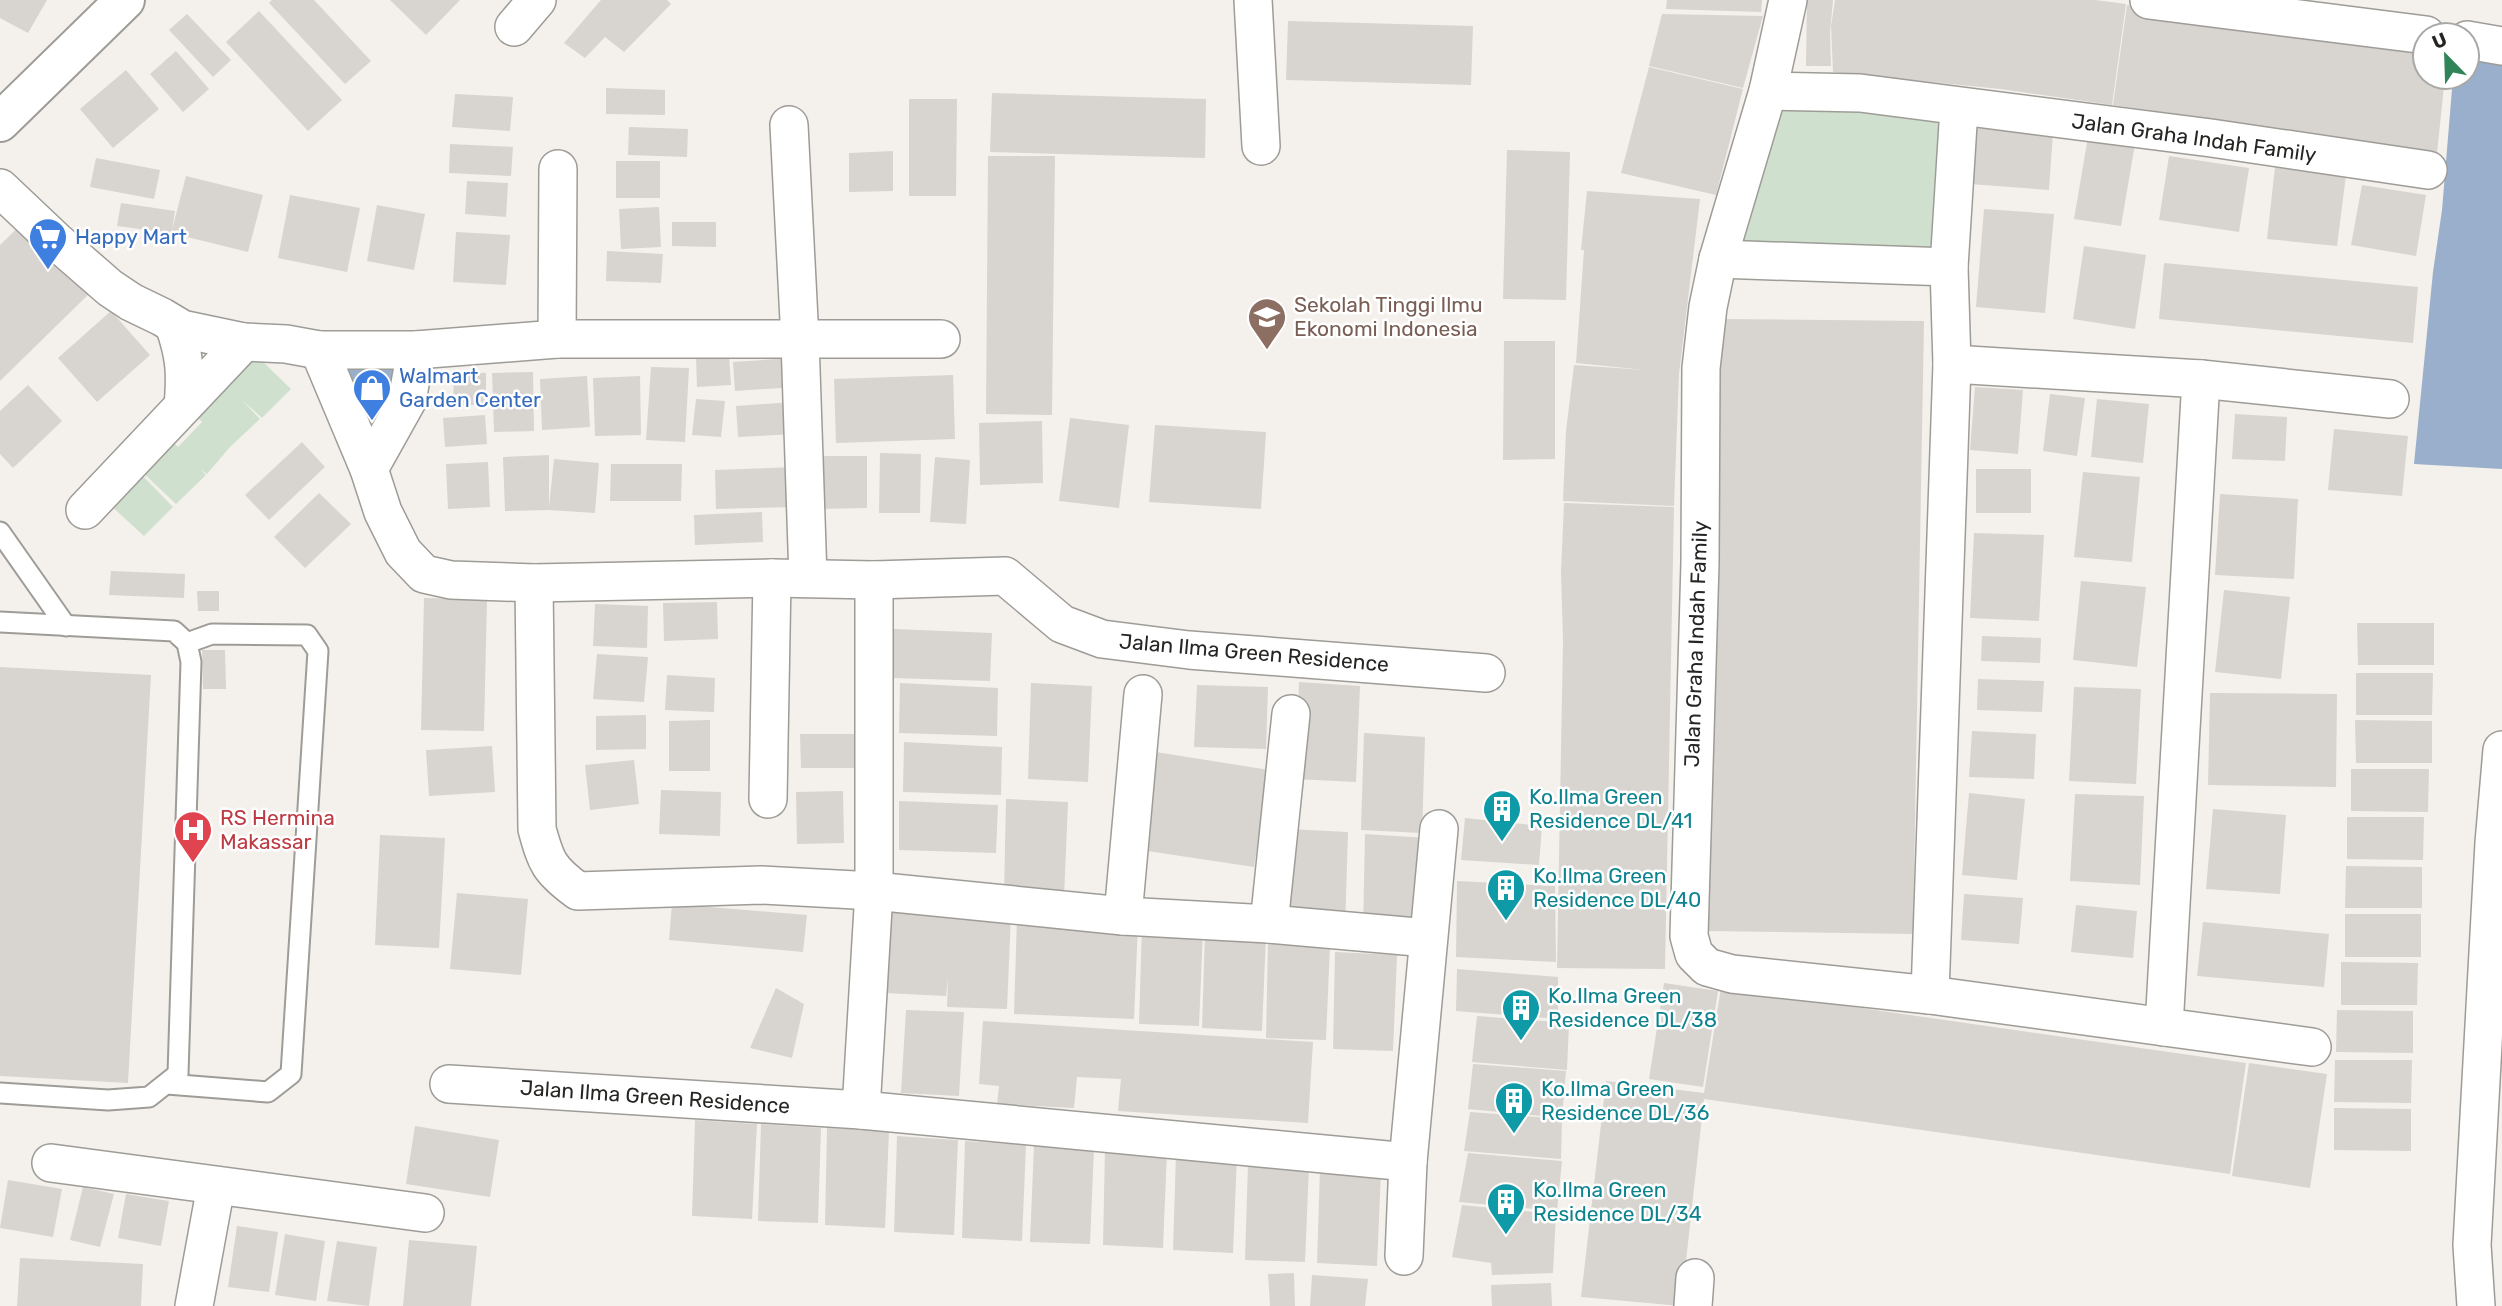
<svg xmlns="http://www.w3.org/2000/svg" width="2502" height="1306" font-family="Rubik,sans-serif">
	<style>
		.green { fill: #cfe1ce }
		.water { fill: #99afcb }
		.building { fill: #d8d4d0 }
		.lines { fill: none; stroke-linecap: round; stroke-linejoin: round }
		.service-casing { stroke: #9e9c97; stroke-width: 23 }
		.minor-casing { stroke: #9e9c97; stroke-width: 40 }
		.secondary-casing { stroke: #9e9c97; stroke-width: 42 }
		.service { stroke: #fff; stroke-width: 19 }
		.minor { stroke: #fff; stroke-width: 37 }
		.secondary { stroke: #fff; stroke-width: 38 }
		.labels { text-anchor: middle; stroke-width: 5; stroke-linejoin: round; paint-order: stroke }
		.street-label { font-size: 21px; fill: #262523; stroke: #fff }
		.shop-label { font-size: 21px; fill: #366cbe; stroke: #fff; text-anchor: start }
		.education-label { font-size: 21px; fill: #785e54; stroke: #fff; text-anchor: start }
		.culture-label { font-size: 21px; fill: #0d838f; stroke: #fff; text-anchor: start }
		.health-label { font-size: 21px; fill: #be3a42; stroke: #fff; text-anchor: start }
	</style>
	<rect width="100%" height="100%" fill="#f4f1ec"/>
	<g class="green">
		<polygon points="1768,91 1959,108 1947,267 1718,259"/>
		<polygon points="255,354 291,389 262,418 242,400 260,419 230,447 207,474 201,470 206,475 176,504 140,470 170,439 178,447 202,422 194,414"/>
		<polygon points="138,471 173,507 144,536 108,503"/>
	</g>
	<g class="water">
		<polygon points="2467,55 2502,62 2502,469 2414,464 2433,272 2442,210 2453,77 2467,77"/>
		<polygon points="405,359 370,449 332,360"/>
	</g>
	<g class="building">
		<polygon points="0,0 47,0 28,33 0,18"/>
		<polygon points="272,0 314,0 371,61 345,84 269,3"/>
		<polygon points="390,0 460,0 426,35"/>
		<polygon points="601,0 667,0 671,4 624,52 605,37 585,58 564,43"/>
		<polygon points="1667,0 1762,0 1761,12 1666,9"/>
		<polygon points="1807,0 1833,0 1830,33 1831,66 1806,66"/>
		<polygon points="1835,0 2095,0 2126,4 2112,105 2000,89 1833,72 1831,26"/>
		<polygon points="2127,5 2292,27 2425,50 2425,77 2445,77 2437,153 2387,147 2388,145 2333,138 2333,136 2113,105"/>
		<polygon points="259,11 342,100 308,131 226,42"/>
		<polygon points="187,14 231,60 213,77 169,30"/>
		<polygon points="1662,14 1763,16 1743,88 1649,66"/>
		<polygon points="1288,21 1473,26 1471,85 1286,80"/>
		<polygon points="176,51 209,89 183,112 150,74"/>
		<polygon points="1649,67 1743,89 1716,195 1621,173"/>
		<polygon points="126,70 159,109 113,148 80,109"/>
		<polygon points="606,88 665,90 665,115 606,114"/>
		<polygon points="992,93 1206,99 1205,158 990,152"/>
		<polygon points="455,94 513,97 510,131 452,127"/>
		<polygon points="909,99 957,99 956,196 909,196"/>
		<polygon points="629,127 688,129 687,157 628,155"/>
		<polygon points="1975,128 2053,133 2049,190 1970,184"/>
		<polygon points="2088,137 2135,144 2121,226 2074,219"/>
		<polygon points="450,144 513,147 511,176 449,173"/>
		<polygon points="1507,150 1570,152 1566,300 1503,299"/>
		<polygon points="893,151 893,191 849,192 849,153"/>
		<polygon points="988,156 1055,156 1052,415 986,414"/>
		<polygon points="2169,156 2249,168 2239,232 2159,220"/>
		<polygon points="96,158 160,170 154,199 90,187"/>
		<rect x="616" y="161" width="44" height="37"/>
		<polygon points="2275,167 2346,175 2337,246 2267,239"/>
		<polygon points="186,176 263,195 248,252 171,233 117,226 121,203 175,211 172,230"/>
		<polygon points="467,181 508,183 506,217 465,214"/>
		<polygon points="2362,185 2426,195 2416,256 2351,245"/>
		<polygon points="1587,191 1700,199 1679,374 1674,506 1563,501 1566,431 1574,365 1645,370 1576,363 1584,250 1581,250"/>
		<polygon points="290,195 360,208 347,272 278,258"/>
		<polygon points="377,205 425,214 414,270 367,261"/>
		<polygon points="659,207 661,247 621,249 619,209"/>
		<polygon points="1984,209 2054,214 2045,313 1976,307"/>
		<polygon points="28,218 96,287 0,381 0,245"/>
		<polygon points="672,222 716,222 716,247 672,246"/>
		<polygon points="456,232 510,235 506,285 453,282"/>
		<polygon points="2084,246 2146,255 2135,329 2073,319"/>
		<polygon points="607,251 663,254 661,283 606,281"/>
		<polygon points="2164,263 2418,287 2413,343 2159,319"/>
		<polygon points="111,311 150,355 97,402 58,358"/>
		<polygon points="1719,319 1924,321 1913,934 1708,931"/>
		<polygon points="1504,341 1555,341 1555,459 1503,460"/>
		<polygon points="729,356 731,385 697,387 696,358"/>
		<polygon points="793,358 795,387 735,391 733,362"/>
		<polygon points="651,367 689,368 685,442 646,440"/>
		<polygon points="454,372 486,373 486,405 453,405"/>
		<polygon points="533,372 534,431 494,432 492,373"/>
		<polygon points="953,375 955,439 836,443 834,379"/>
		<polygon points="587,376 590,427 542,430 540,379"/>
		<polygon points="640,376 641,435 595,436 593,378"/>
		<polygon points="28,385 62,421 13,468 0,454 0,411"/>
		<polygon points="1975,387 2023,390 2018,454 1970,450"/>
		<polygon points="2050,394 2085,398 2077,456 2043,451"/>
		<polygon points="696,399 725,401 721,437 692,435"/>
		<polygon points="2097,399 2149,404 2143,463 2091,457"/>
		<polygon points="793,402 795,434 738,437 736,406"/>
		<polygon points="2235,414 2287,417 2285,461 2232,459"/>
		<polygon points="485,415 487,444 445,447 443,418"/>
		<polygon points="1070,418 1129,425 1119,508 1059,501"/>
		<polygon points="1042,421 1043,483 980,485 979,423"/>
		<polygon points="1155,425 1266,432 1261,509 1149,502"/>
		<polygon points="2334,429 2408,436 2402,496 2328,490"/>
		<polygon points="302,442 325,467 269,520 245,495"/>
		<polygon points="880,453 921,454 920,513 879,513"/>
		<polygon points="549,455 549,507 554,459 599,463 595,513 549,510 505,511 503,457"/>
		<polygon points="818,456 867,456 867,508 818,509"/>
		<polygon points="935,457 970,460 966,524 930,522"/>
		<polygon points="488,462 490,507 448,509 446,464"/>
		<polygon points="611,464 682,464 681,501 610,501"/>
		<polygon points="796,467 797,507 716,509 715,470"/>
		<rect x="1976" y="469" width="55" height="44"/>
		<polygon points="2083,472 2140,477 2132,562 2074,557"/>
		<polygon points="319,493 351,524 305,568 274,537"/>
		<polygon points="2220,494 2298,499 2294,579 2215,575"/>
		<polygon points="1564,503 1674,507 1665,969 1557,968 1563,641 1561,572"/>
		<polygon points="762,512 763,542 695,545 694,515"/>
		<polygon points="1974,533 2044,535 2039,621 1970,618"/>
		<polygon points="111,571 185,574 184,598 109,595"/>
		<polygon points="2081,581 2146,587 2137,667 2073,660"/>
		<polygon points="2224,590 2290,597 2281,679 2215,672"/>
		<polygon points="197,591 219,591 219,611 198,611"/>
		<polygon points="424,598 487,599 484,731 421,730"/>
		<polygon points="717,602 718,639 664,641 663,603"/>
		<polygon points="595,604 648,606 647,648 593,646"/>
		<polygon points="2357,623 2434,623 2434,665 2358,665"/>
		<polygon points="894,629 992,633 990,681 893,678"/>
		<polygon points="1982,636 2041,638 2040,663 1981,661"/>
		<polygon points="202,650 225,650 226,689 203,689"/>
		<polygon points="597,654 648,657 644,702 593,699"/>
		<polygon points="0,667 151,675 128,1083 0,1076"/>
		<polygon points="2356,673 2433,673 2432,715 2356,715"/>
		<polygon points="667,675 715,678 714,712 665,710"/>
		<polygon points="1978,679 2044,681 2042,712 1977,710"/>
		<polygon points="1299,682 1360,686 1356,782 1296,779"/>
		<polygon points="900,683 998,688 997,736 899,733"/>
		<polygon points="1031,683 1092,686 1088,782 1028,779"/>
		<polygon points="1197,685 1268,687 1266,749 1194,747"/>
		<polygon points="2074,687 2141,689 2136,784 2069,781"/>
		<polygon points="2210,693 2337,694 2336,787 2208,785"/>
		<polygon points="646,715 646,749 596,750 596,716"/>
		<polygon points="710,720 710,771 669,771 669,721"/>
		<polygon points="2355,720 2432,721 2432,763 2356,763"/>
		<polygon points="1972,731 2036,734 2034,779 1969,777"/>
		<polygon points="1364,733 1425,737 1422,833 1361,830"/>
		<polygon points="800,734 857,734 857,768 801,768"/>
		<polygon points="904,742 1002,747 1001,795 903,792"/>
		<polygon points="492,746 495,792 429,796 426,750"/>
		<polygon points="1156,752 1269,770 1254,867 1141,850"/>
		<polygon points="634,760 639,804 590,810 585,765"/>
		<polygon points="2351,769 2429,769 2428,812 2351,811"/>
		<polygon points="661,790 721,792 720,836 659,834"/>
		<polygon points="843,791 844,843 797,844 796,792"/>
		<polygon points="1969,793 2025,799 2017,880 1962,875"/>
		<polygon points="2075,794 2144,796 2140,885 2070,881"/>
		<polygon points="1006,799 1068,802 1064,898 1004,895"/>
		<polygon points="899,801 998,805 996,853 899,850"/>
		<polygon points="2213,809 2286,815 2280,894 2206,889"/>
		<polygon points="2347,817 2424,817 2423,860 2347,859"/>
		<polygon points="1465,818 1542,826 1539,865 1461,860"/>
		<polygon points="1288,829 1348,832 1345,928 1284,925"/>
		<polygon points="1365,834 1427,838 1423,933 1363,930"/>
		<polygon points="380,835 445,838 439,948 375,945"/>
		<polygon points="2346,866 2422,867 2422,908 2345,908"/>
		<polygon points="1457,881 1555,886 1556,962 1456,957"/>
		<polygon points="457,893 528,899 521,975 450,969"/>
		<polygon points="1964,894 2023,898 2019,944 1961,940"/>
		<polygon points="888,897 1011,914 1007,1009 947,1007 948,978 946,996 886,993"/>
		<polygon points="672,904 807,915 803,952 669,940"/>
		<polygon points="2076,905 2137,911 2133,958 2071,952"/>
		<rect x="2345" y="914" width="76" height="43"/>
		<polygon points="1017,917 1138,924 1134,1019 1014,1014"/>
		<polygon points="2203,922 2329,934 2324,987 2197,976"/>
		<polygon points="1142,926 1203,930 1199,1026 1139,1024"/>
		<polygon points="1205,932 1266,936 1262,1031 1202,1028"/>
		<polygon points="1268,941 1330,945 1326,1040 1266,1038"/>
		<polygon points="1335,952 1397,955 1393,1051 1333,1049"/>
		<polygon points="2341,962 2418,963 2417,1005 2341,1005"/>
		<polygon points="1457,969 1558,977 1558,1019 1456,1011"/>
		<polygon points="1664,983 1718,991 1703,1087 1649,1079"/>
		<polygon points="776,988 804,1004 792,1058 750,1048"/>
		<polygon points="1721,988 2246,1063 2230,1174 1704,1099 1681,1306 1581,1297 1606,1081 1704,1093"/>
		<polygon points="906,1010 964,1012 959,1096 901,1093"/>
		<polygon points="2337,1010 2413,1011 2413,1053 2336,1052"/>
		<polygon points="1477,1016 1569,1023 1567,1070 1472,1062"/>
		<polygon points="983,1021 1313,1042 1308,1123 1118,1111 1121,1079 1077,1077 1074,1108 997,1104 999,1086 979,1084"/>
		<polygon points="2335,1060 2412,1060 2411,1103 2334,1102"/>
		<polygon points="2249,1063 2327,1074 2310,1188 2232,1176"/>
		<polygon points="1473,1064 1566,1071 1562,1118 1468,1109"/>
		<polygon points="2334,1108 2411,1109 2411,1151 2334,1150"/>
		<polygon points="1470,1112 1562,1119 1561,1159 1464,1151"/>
		<polygon points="695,1120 757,1124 752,1219 692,1216"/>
		<polygon points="761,1124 821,1128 818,1223 758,1221"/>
		<polygon points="415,1126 499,1140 490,1197 406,1184"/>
		<polygon points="827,1128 889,1131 885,1228 825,1225"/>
		<polygon points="897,1136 958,1140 954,1235 894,1232"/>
		<polygon points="965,1141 1026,1145 1022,1241 962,1238"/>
		<polygon points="1034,1145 1094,1149 1090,1244 1030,1242"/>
		<polygon points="1105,1148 1167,1151 1163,1248 1103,1245"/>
		<polygon points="1176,1153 1237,1157 1233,1253 1173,1250"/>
		<polygon points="1468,1153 1562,1161 1557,1211 1459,1202"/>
		<polygon points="1248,1163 1309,1167 1305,1262 1245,1260"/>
		<polygon points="1320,1167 1381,1170 1377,1266 1317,1263"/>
		<polygon points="8,1180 62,1189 53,1237 0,1228"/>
		<polygon points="83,1187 114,1194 100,1247 70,1240"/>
		<polygon points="126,1194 169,1201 161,1246 118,1238"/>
		<polygon points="1462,1205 1556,1214 1553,1273 1492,1275 1491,1263 1452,1257"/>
		<polygon points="237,1226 278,1232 269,1292 228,1287"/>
		<polygon points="285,1234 325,1241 316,1301 275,1295"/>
		<polygon points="409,1240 477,1246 471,1306 403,1306"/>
		<polygon points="337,1241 377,1247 369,1306 327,1301"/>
		<polygon points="20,1258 143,1264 141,1306 17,1306"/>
		<polygon points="1294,1273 1295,1306 1270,1306 1268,1274"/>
		<polygon points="1312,1275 1368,1279 1365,1306 1310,1306"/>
		<polygon points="1551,1283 1552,1306 1492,1306 1491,1285"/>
	</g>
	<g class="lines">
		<defs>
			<g id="service">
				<polyline points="0,532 66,626"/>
				<polyline points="0,622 174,631 187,643 191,662 178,1074 149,1097 108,1100 0,1093"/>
				<polyline points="167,1084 268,1092 291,1074 318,651 307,635 212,634 187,643"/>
			</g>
			<g id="minor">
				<polyline points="1253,0 1261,146"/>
				<polyline points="1788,0 1768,91 1718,259 1708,307 1701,368 1700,563 1689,936 1694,954 1707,967 1732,974 1930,995 2312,1047"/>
				<polyline points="2149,0 2426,35"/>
				<polyline points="514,27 537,0"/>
				<polyline points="2467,40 2502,46"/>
				<polyline points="1768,91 1860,93 2211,138 2428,170"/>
				<polyline points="789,125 800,340 808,578"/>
				<polyline points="0,188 56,241 110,288 131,302 162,317 182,329 244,342 286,344 319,350 416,350 557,339 558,169"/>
				<polyline points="1718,259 1949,267"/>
				<path d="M174,325C185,356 186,374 183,406"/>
				<polyline points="557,339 941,339"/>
				<polyline points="319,350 369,469 383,512 403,552 424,574 451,580 534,583 772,578 874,580 1005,576 1062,624 1102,639 1189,650 1486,673"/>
				<polyline points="1952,364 2201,379 2390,399"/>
				<polyline points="369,469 407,401 416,350"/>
				<polyline points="85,510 244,342"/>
				<path d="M534,583L537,829C546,862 549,870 578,891L761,885L874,891L1123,916L1269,924L1428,938"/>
				<polyline points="768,799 772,578"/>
				<polyline points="1123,916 1143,694"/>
				<polyline points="1269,924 1291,714"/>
				<polyline points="1930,995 1952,364 1949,267 1959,108"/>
				<polyline points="2164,1027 2201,379"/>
				<polyline points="449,1084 861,1110 1408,1162"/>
				<polyline points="861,1110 874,891 874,580"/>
				<polyline points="51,1163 425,1213"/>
				<polyline points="1404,1256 1408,1162 1439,829"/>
				<polyline points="194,1306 216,1186"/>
				<polyline points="1693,1306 1695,1278"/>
				<polyline points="2476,1306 2472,1245 2494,843 2502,750"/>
			</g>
			<polyline id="secondary" points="0,122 125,0"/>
		</defs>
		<use href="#service" class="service-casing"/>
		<use href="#minor" class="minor-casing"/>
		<use href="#secondary" class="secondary-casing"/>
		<use href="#service" class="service"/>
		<use href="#minor" class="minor"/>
		<use href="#secondary" class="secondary"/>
	</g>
	<defs>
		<symbol id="supermarket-pin" viewBox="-11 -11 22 30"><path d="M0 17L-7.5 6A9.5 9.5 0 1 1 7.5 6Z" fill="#3f7fe0" stroke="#fff"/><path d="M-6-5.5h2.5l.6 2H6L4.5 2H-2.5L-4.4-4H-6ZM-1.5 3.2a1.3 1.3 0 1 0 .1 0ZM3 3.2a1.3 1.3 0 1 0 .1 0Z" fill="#fff"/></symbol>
		<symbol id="university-pin" viewBox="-11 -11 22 30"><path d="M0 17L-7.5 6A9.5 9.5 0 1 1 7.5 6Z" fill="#8d6e63" stroke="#fff"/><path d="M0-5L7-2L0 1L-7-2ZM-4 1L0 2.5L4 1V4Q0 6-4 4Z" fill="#fff"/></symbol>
		<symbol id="shop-pin" viewBox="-11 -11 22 30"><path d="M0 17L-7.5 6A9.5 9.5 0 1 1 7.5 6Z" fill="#3f7fe0" stroke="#fff"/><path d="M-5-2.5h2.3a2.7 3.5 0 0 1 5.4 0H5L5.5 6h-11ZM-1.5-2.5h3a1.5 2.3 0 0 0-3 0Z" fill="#fff"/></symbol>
		<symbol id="building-pin" viewBox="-11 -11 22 30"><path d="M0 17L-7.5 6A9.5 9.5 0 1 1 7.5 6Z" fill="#0f9aa8" stroke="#fff"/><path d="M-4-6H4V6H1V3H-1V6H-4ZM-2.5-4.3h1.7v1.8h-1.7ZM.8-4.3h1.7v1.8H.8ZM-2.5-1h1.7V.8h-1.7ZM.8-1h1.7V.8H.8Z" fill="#fff"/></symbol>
		<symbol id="hospital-pin" viewBox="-11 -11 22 30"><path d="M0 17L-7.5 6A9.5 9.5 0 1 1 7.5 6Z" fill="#e0444e" stroke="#fff"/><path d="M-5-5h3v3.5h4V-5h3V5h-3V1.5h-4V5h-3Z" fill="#fff"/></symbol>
	</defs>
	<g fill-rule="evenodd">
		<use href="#supermarket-pin" x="26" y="215" width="44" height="60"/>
		<use href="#university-pin" x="1245" y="295" width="44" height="60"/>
		<use href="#shop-pin" x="350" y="366" width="44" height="60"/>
		<use href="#building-pin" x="1480" y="787" width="44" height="60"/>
		<use href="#hospital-pin" x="171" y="808" width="44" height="60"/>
		<use href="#building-pin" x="1484" y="866" width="44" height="60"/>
		<use href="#building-pin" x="1499" y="986" width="44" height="60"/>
		<use href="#building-pin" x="1492" y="1079" width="44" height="60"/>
		<use href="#building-pin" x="1484" y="1180" width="44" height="60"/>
	</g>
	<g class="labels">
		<g class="street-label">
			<text transform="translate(2194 138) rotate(8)" y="7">Jalan Graha Indah Family</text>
			<text transform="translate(1696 644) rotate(-88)" y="7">Jalan Graha Indah Family</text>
			<text transform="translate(1254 653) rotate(5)" y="7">Jalan Ilma Green Residence</text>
			<text transform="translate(655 1097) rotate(4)" y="7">Jalan Ilma Green Residence</text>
		</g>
		<g class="shop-label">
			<text x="75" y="244">Happy Mart</text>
			<text x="399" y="383">Walmart<tspan x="399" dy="24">Garden Center</tspan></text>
		</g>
		<g class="education-label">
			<text x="1294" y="312">Sekolah Tinggi Ilmu<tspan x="1294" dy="24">Ekonomi Indonesia</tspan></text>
		</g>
		<g class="culture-label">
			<text x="1529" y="804">Ko.Ilma Green<tspan x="1529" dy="24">Residence DL/41</tspan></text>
			<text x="1533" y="883">Ko.Ilma Green<tspan x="1533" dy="24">Residence DL/40</tspan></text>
			<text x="1548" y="1003">Ko.Ilma Green<tspan x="1548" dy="24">Residence DL/38</tspan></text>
			<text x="1541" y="1096">Ko.Ilma Green<tspan x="1541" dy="24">Residence DL/36</tspan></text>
			<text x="1533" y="1197">Ko.Ilma Green<tspan x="1533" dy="24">Residence DL/34</tspan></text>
		</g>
		<g class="health-label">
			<text x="220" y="825">RS Hermina<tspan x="220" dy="24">Makassar</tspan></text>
		</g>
	</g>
	<g transform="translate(2446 56) rotate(337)"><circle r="33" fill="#ffffff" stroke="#a8a8a7" stroke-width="2"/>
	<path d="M0-5L12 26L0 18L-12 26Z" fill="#2f8458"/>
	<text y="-10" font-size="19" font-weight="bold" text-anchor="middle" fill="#262523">U</text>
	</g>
</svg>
